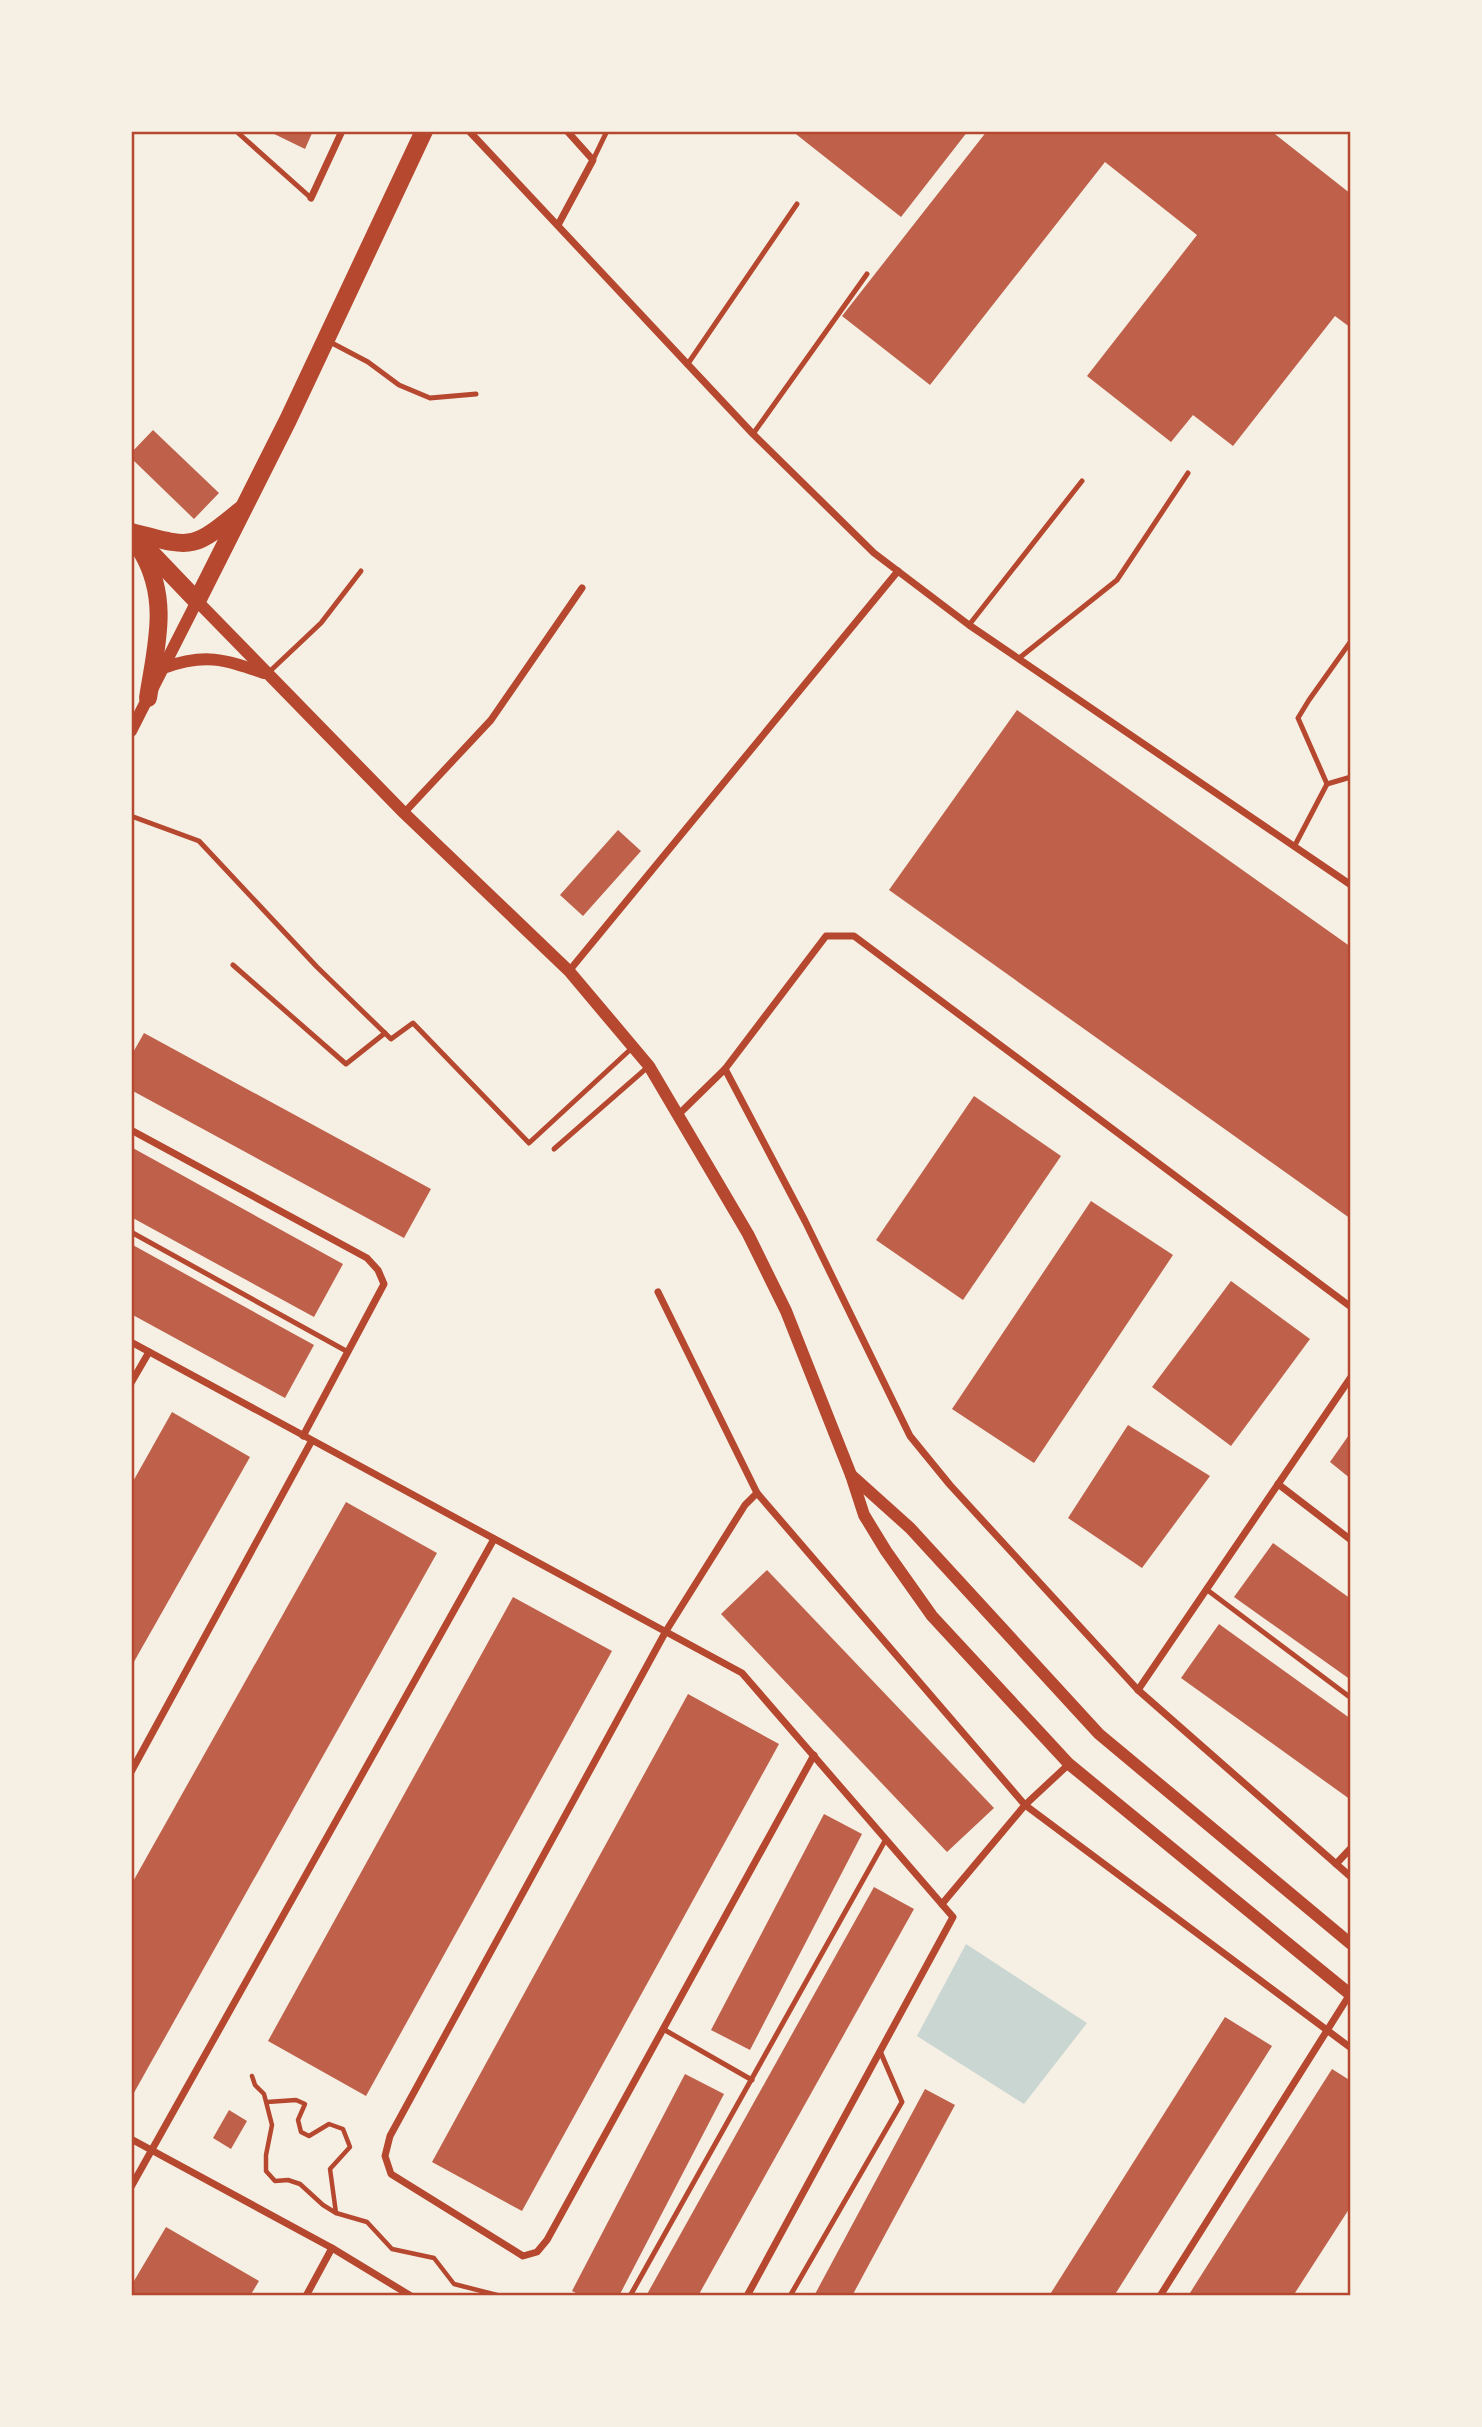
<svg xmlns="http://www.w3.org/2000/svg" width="1482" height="2427" font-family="Figtree,sans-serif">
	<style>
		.water { fill: #c9d6d2 }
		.building { fill: #bf614a }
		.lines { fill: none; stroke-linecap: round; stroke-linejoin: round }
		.path { stroke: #b5482f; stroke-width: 4.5 }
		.service { stroke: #b5482f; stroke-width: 5 }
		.minor { stroke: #b5482f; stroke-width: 7 }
		.tertiary { stroke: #b5482f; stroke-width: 12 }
		.primary { stroke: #b5482f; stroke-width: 18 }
		.neatline { fill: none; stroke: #b5482f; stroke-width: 2.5 }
	</style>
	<rect width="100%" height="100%" fill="#f6efe4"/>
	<polygon class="water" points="966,1944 1087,2023 1024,2104 917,2036"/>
	<g class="building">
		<polygon points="268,131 313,131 305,149"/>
		<polygon points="792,131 968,131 901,217"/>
		<polygon points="987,131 1271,131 1351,194 1351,328 1335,316 1233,446 1193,415 1171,442 1087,376 1197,235 1105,162 930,385 842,316"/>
		<polygon points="153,430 219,493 194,519 131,458 131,453"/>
		<polygon points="1017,710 1351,947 1351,1219 889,890"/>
		<polygon points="618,830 641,851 583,916 560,895"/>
		<polygon points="144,1033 431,1189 404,1238 131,1090 131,1056"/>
		<polygon points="974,1096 1061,1156 963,1300 876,1240"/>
		<polygon points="131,1147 343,1264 314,1317 131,1217"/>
		<polygon points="1091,1201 1173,1255 1034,1463 952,1409"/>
		<polygon points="131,1244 314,1345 285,1398 131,1314"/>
		<polygon points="1231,1281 1310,1339 1231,1446 1152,1387"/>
		<polygon points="172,1412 250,1457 131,1667 131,1485"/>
		<polygon points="1128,1425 1210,1476 1142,1568 1068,1518"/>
		<polygon points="1351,1432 1351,1479 1330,1462"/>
		<polygon points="346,1502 437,1553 131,2098 131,1885"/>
		<polygon points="1273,1543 1351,1599 1351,1680 1234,1597"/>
		<polygon points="767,1570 994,1808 947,1852 721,1614"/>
		<polygon points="513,1597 612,1651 366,2096 268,2041"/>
		<polygon points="1219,1624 1351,1719 1351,1800 1181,1678"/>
		<polygon points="688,1694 779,1744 522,2211 432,2162"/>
		<polygon points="824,1814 862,1834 750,2050 711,2030"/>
		<polygon points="874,1887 914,1909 698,2296 646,2296"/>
		<polygon points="1225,2017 1272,2046 1114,2296 1049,2296"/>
		<polygon points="1332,2069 1351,2081 1351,2206 1293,2296 1188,2296"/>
		<polygon points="685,2074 724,2094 619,2296 582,2296 572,2291"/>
		<polygon points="925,2089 955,2105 852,2296 814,2296"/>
		<polygon points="229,2110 247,2121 231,2149 213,2138"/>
		<polygon points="166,2227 259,2281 250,2296 131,2296 131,2286"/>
	</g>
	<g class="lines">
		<g class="path">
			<polyline points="252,2076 255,2085 264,2094 272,2125 266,2155 266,2171 275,2181 288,2180 300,2184 323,2205 336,2213 367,2222 392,2249 434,2258 454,2284 501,2296"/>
			<polyline points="267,2102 296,2100 305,2104 298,2120 301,2132 309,2136 329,2124 343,2129 350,2147 330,2169 336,2213"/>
		</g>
		<g class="service">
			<polyline points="236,131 311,198"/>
			<polyline points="593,160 607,131"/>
			<polyline points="330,342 368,362 399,385 430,398 476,394"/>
			<polyline points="687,365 797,204"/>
			<polyline points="753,434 867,274"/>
			<polyline points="969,625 1082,481"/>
			<polyline points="1018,659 1117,580 1188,473"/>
			<polyline points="267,674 321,623 361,571"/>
			<polyline points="1327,784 1298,718 1309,700 1351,641"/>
			<polyline points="1327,784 1351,777"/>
			<polyline points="131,816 199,841 317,967 391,1039 413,1023 529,1143 632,1048"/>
			<polyline points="1294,847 1327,784"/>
			<polyline points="233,965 346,1064 385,1033"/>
			<polyline points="554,1149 649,1066"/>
			<polyline points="131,1232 348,1352"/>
			<polyline points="1206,1589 1351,1698"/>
			<polyline points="663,2029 752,2080"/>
			<polyline points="630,2296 886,1839"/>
			<polyline points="790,2296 902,2102 880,2051"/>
		</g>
		<g class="minor">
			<polyline points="469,131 753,434 874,553 969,625 1351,885"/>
			<polyline points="311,198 342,131"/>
			<polyline points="558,225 593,160 567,131"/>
			<polyline points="404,813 491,720 582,588"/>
			<polyline points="569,971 898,571"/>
			<polyline points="725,1069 805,1221 910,1436 950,1485 1138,1690 1351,1877"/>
			<polyline points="679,1114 725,1069 826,936 854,936 1351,1307"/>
			<polyline points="131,1130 367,1258 378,1270 384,1284 303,1436"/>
			<polyline points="658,1292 757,1493 1025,1805 1351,2048"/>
			<polyline points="131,1342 742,1673 953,1917 747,2296"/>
			<polyline points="131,1383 149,1352"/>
			<polyline points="1278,1484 1351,1540"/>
			<polyline points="757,1493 745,1505 666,1631 390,2136 385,2156 391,2174 523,2256 537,2252 547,2240 814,1755"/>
			<polyline points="1138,1690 1351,1377"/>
			<polyline points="131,1772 311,1442"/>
			<polyline points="1336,1864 1351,1848"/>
			<polyline points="942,1904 1025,1805 1069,1764"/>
			<polyline points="131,2139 332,2248 411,2296"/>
			<polyline points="131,2187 494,1539"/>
			<polyline points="306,2296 332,2248"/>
			<polyline points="1160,2296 1350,1994"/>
		</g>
		<g class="tertiary">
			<path d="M163,668C205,653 223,659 264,673"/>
			<polyline points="131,731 197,601 404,813 569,971 649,1066 748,1234 786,1311 851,1475 864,1515 886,1551 932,1616 1069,1764 1351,1995"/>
			<polyline points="851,1475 910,1528 1099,1734 1351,1944"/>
		</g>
		<g class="primary">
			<polyline points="131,532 197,601 288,420 424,131"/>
			<path d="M131,532C193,548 191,551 241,510"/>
			<path d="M142,552C170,600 156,646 148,698"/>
		</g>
	</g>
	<rect width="1482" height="2427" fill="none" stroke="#f6efe4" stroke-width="266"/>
	<rect x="133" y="133" width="1216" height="2161" class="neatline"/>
</svg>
